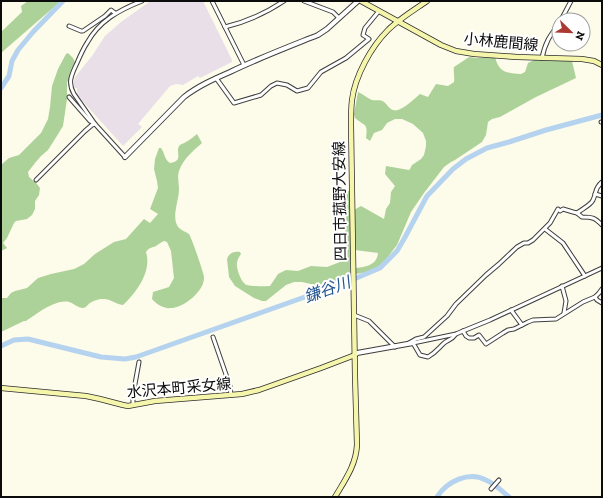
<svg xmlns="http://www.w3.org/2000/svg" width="603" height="498" font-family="'Zilla Slab','Noto Sans JP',serif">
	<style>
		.industrial { fill: #e9dfe9 }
		.forest { fill: #add299 }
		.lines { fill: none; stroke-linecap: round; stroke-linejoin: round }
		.river { stroke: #b5d3ef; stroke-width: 5 }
		.minor-casing { stroke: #3e3e3e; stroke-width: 5 }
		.tertiary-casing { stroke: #3e3e3e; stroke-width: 6 }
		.secondary-casing { stroke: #2d2d2d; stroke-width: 6 }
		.minor { stroke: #fff; stroke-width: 3 }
		.tertiary { stroke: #fff; stroke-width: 4 }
		.secondary { stroke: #f6f5ac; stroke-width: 4.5 }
		.labels { text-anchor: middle; stroke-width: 4; stroke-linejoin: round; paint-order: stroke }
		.street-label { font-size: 15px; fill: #0b0b0b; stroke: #fff }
		.water-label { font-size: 16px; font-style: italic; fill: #22548e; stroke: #fff }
	</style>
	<rect width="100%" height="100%" fill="#fdfbea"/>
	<polygon class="industrial" points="154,1 203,1 232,60 232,62 200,78 198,76 183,85 176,84 170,86 138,124 142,127 123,146 77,95 77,88 73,88 74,81 75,77 92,56 105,36 121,22 149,2"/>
	<g class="forest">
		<polygon points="28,1 61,1 1,53 1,32 22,12 21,6"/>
		<polygon points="68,53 73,58 75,62 67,83 67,99 63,126 55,139 48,150 41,156 35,163 28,172 29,177 37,184 40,188 39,195 35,201 35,209 32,215 27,219 16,221 14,223 7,238 3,243 7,248 1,251 1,165 9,158 19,155 41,133 48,119 50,107 52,86 58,69 66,54"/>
		<path d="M469,57L476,58L495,57C499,73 507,73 521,74L525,72L528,63L534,60L572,61L576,78L536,97L500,117L492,119L488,122L486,135L482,142L455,160L451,162L444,167L424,193L411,212L397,245L381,266L367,272L356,274V268C366,267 377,265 378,253L355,250L354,210L361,206L384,219L386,209L390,203L391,192L395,186L385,174L386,166L409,170L410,169L412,165L421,159L424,155L426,146V141L423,133L413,124L402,119H395L387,123L382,130L374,133L370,141L366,138C368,122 365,127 355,118L354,114L358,92C363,94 367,98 372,100C376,101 380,99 384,102C387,104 389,109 393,110C400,113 414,99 420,94L428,97L436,84L448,86L454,82C455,77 453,72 454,67Z"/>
		<path d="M197,134L202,143C193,151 183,159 179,171C177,176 179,183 179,189C179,200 172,215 177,225C179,230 185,231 189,234C191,236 204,274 204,277C205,291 183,308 171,308C164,309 156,304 152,299L153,292L169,287L174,278L171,251L167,242L164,241C161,242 159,244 156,246C152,248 149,247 146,252C152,271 137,292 123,305C115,304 110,298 102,299C99,299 93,301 90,303C87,305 86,308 83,308C78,308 73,303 69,302C55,299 37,314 26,321H24L1,332V298H7L11,293L15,291L27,288L38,278L51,274L74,269L84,264L95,254L114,242L126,239L144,219L150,223L158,214L150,209L158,188L157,181L154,169L155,159L159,148H161C165,153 164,159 170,163C185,161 174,151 180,145C181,144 185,143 186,142C190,140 193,137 197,134Z"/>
		<path d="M346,191H350V277L337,285L328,284L315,285L302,282H294L286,285L266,301H262L254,298L235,286L229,277L227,259C229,253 234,251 240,252L241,254C239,257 237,260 237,263C236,269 242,284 247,285C254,287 263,286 270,286L278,274L286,270L298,271L311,266L327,267L340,262L343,259L346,252L345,237Z"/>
	</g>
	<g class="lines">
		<g class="river">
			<polyline points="1,88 9,76 12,61 18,50 33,32 63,1"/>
			<polyline points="1,346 14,340 28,339 101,357 125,359 136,357 347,282 380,268 397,251 404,239 427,196 453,169 466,159 487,148 509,142 546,130 602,115"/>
			<path d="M437,497C447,481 469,471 486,480C495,484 502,491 509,497"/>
		</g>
		<defs>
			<g id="minor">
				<polyline points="212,1 244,65"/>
				<polyline points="304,1 333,12 339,18"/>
				<polyline points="561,20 571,1"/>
				<polyline points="69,26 81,31 83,31 105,16 111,10 115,13"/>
				<path d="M225,27C246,22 266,13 284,1"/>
				<path d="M542,58C545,43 550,35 559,24"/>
				<polyline points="216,78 234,103 261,95 271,86 277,83 287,85 297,91 308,88 321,72 346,58 369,39 363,35 365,28 379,11"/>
				<polyline points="601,122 602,122"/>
				<path d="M125,157L95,124L74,94C67,82 72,74 77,63C80,56 83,49 87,43C99,21 119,10 142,1"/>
				<polyline points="36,180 85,131 92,125 95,124 90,121 69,97"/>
				<polyline points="595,194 602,196"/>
				<path d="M577,213C582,209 591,205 593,200C597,192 594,189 602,182"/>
				<polyline points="545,229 563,243 585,276"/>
				<polyline points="562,286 566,301 564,313"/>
				<polyline points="595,297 597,300 602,303"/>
				<polyline points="511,310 522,325"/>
				<polyline points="354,315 369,321 395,347"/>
				<polyline points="463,331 466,336 469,338 474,338 479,335 486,344 503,333 508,330 514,329 528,322 533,320 556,319 583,302 595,297 599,293 602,289"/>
				<path d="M456,334C451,341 448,339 443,344C437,350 436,352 428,357L420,355L413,343L456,334L463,331L490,320L602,268"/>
				<polyline points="213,337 230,386 231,395"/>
				<path d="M409,343L416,339L424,337L447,316L456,304L486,275L499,264L517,247L524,243H528L533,240L550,223L558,209L560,211L563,209L573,212L577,213L582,217C593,217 595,218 602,225"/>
				<polyline points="133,405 133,395 139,362"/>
				<polyline points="491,489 499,480"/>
			</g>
			<g id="tertiary">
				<path d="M125,157L184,97C198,86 214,79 230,72C259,58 288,47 318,35L327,29L358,1"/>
				<polyline points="355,355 357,353 413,343"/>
			</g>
			<g id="secondary">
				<polyline points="361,1 441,45 456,51 474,54 517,57 582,59 594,61 602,65"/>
				<polyline points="1,388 86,396 100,399 123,405 128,406 155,401 242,394 259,390 321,368 355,355"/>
				<path d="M335,497C345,480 356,465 357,445L355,376L351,125C351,117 351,108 352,100C355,76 371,47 388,30C399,19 414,10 427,1"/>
			</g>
		</defs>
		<use href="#minor" class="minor-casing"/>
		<use href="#tertiary" class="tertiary-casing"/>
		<use href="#secondary" class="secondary-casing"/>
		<use href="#minor" class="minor"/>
		<use href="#tertiary" class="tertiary"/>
		<use href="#secondary" class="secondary"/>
	</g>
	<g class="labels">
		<g class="street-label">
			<text transform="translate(501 42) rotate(5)" y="5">小林鹿間線</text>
			<text transform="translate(340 201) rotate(-91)" y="5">四日市菰野大安線</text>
			<text transform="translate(179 388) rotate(-5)" y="5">水沢本町采女線</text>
		</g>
		<g class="water-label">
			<text transform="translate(327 289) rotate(-20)" y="6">鎌谷川</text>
		</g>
	</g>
	<rect width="603" height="498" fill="none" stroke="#0b0b0b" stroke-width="4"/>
	<g transform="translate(571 32) rotate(113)"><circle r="19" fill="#ffffff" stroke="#9d9d9d"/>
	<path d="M0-3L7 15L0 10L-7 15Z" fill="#ab3932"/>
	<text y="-6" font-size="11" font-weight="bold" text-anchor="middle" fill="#0b0b0b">N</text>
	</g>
</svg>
